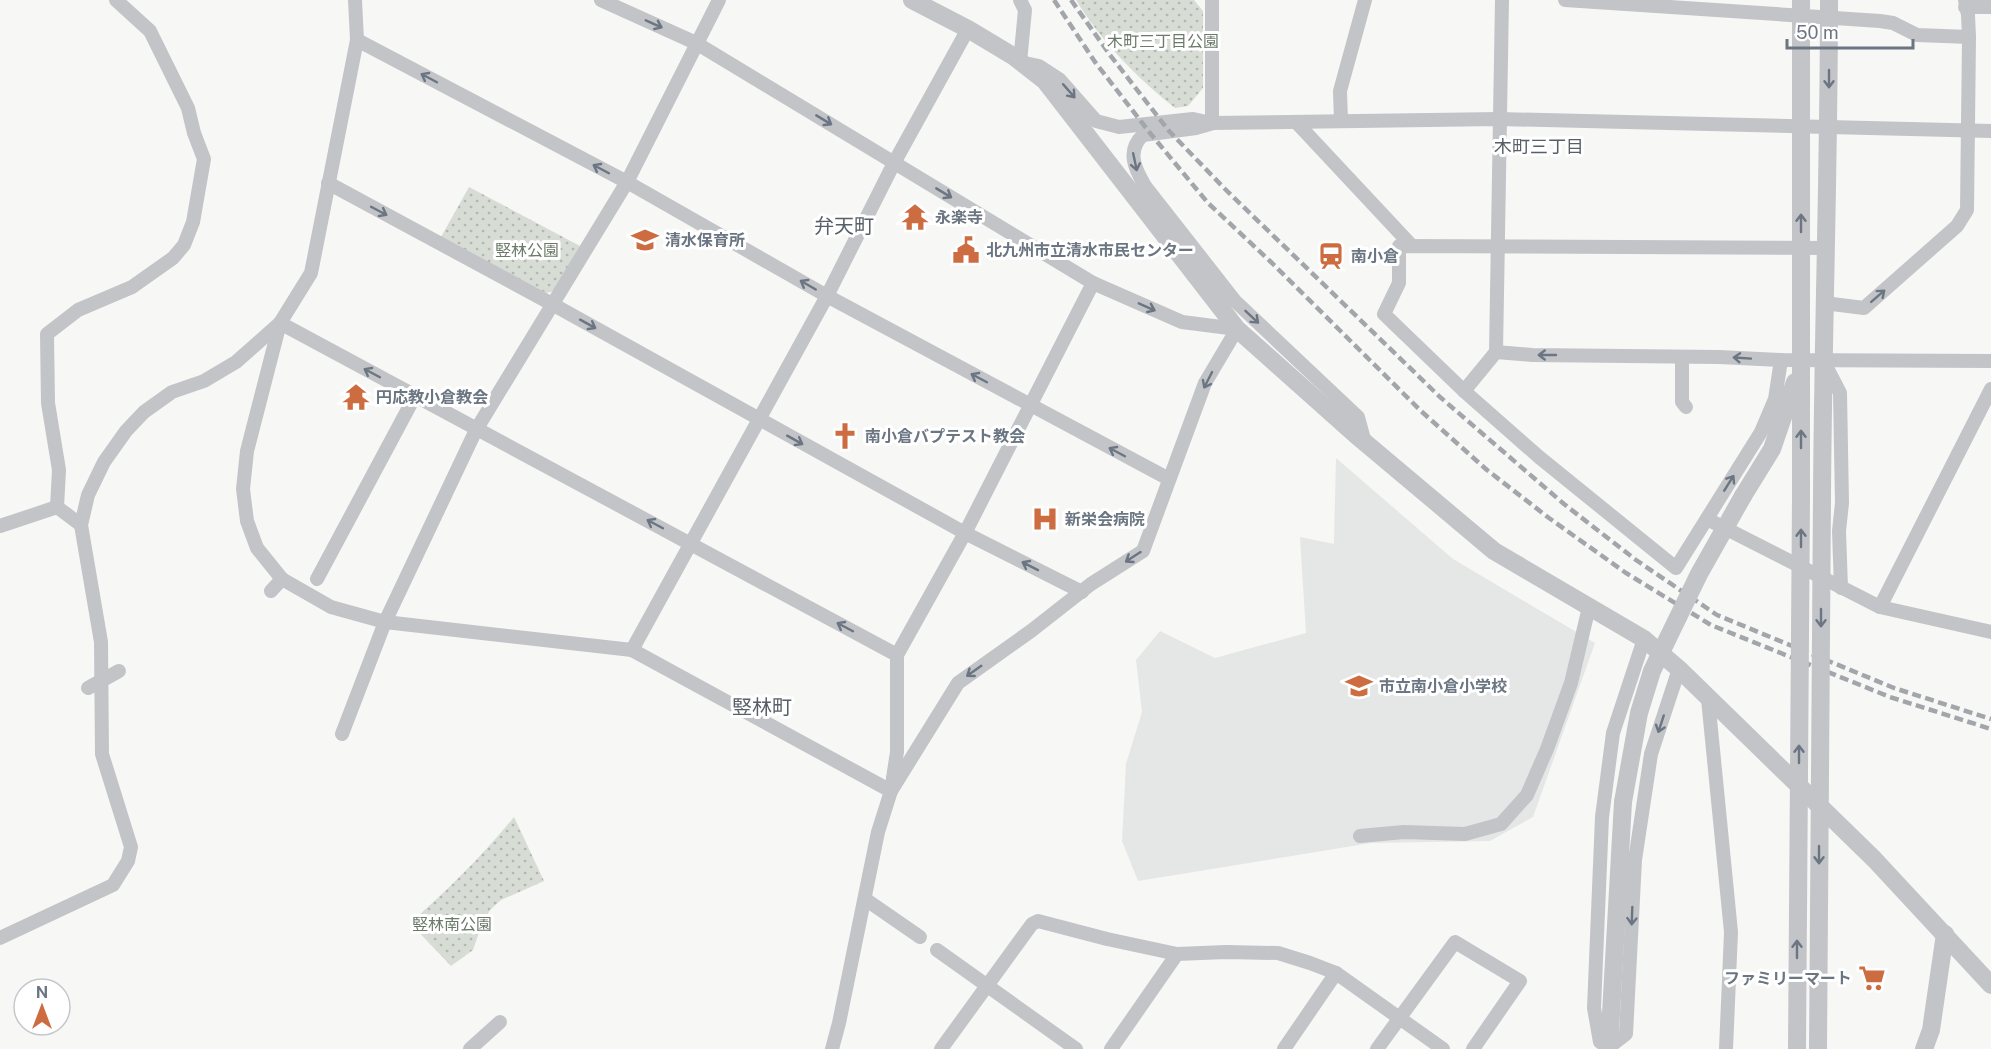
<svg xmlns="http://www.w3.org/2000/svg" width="1991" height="1049" font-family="'Public Sans','Noto Sans JP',sans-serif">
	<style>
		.built { fill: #e5e6e6 }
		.park { fill: url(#park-dots) }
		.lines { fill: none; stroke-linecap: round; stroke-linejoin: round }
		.minor { stroke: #c2c4c8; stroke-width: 14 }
		.tertiary { stroke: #c2c4c8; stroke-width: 18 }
		.rail { stroke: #a2a6ab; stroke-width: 4.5; stroke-dasharray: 9 4.5; stroke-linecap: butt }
		.tertiary-bridge { stroke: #c2c4c8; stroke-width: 18 }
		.oneway { stroke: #6b7682 }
		.labels { text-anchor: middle; stroke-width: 6; stroke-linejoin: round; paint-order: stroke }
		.park-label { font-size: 16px; fill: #6b7a69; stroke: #fff }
		.poi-label { font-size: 16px; font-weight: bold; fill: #6b7682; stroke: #fff; text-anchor: start }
		.neighbourhood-label { font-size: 18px; fill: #576068; stroke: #fff }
		.quarter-label { font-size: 20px; fill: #576068; stroke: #fff }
	</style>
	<defs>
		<pattern id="park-dots" width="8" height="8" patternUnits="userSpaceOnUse" patternTransform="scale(1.5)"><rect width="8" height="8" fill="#d7dcd5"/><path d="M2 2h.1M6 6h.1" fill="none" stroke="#b2b7b2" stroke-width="1.8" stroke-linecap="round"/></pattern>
	</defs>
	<rect width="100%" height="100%" fill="#f7f7f5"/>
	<polygon class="built" points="1336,458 1453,559 1595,643 1533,817 1490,841 1371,843 1138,881 1122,841 1126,764 1142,712 1136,660 1160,631 1215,658 1306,633 1300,537 1334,544"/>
	<g class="park">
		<path d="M1076,0H1194L1203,11V88L1188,106L1175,108C1137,78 1101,41 1076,0Z"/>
		<polygon points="469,187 580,246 555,291 546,293 441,237"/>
		<path d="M514,817L544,881L501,900L490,910L481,927L473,950L451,966L410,923C448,890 482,856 514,817Z"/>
	</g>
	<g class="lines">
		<g class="minor">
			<polyline points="601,0 696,43 1093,283 1182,322 1237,329 1205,383 1143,551 1091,584 1031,631 958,683 891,791"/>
			<polyline points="1020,0 1025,10 1020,62 1039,66 1059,79 1096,121 1119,127 1193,119 1212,123 1499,119 1991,131"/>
			<polyline points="1565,0 1880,21 1893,23 1917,35 1969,37"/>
			<polyline points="1965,7 1991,7"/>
			<polyline points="357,40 627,182 827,296 1169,479"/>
			<polyline points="1341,121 1340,91 1365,0"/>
			<polyline points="1296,122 1412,246"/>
			<polyline points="1212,123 1212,0"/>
			<path d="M1210,124L1196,128L1143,135C1126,151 1135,169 1145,186L1235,301L1358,417L1365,443"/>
			<polyline points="328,183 552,304 965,533 1082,592"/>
			<polyline points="1824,303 1864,308 1957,226 1967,210 1969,37 1968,15 1965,0"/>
			<polyline points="280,323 247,451 243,489 247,521 257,548 282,579 331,607 385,622 632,650 891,791"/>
			<polyline points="280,323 897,655"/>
			<polyline points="1496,352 1532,355 1719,357 1781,360 1991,361"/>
			<polyline points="1682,357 1682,402 1686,407"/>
			<polyline points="1781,360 1775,399 1761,432 1676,568 1539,457 1464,391 1384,314 1399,283 1399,246 1825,248"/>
			<polyline points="1825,364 1840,393 1842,503 1839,531 1841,588"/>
			<polyline points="1464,391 1496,352 1502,0"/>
			<polyline points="57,507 59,470 48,403 47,334 78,310 132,287 173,258 184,245 193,222 204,159 194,133 188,108 150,31 116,0"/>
			<polyline points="57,507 81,525"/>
			<polyline points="1707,519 1880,607 1991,632"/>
			<polyline points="0,526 57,507"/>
			<polyline points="317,579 415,396"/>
			<polyline points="271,591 282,579"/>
			<polyline points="1880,607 1991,389"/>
			<polyline points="1644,639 1613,733 1602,817 1594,1008 1600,1042 1609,1047 1626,1034 1635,860 1651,754 1679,669"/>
			<polyline points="632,650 827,296 894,163 968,29"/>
			<polyline points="88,688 119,671"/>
			<polyline points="1708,699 1731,932 1726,1049"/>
			<polyline points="342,734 385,622 476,430 627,182 719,0"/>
			<polyline points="1360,836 1404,832 1465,834 1501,824 1527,795 1547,749 1571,683 1589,607"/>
			<polyline points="865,899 920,937"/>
			<polyline points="0,938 113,885 128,861 131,847 102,754 101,642 81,525 88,495 104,462 126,431 144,412 172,392 204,381 236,362 280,323 311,273 357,40 355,0"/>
			<polyline points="937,950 1076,1049"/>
			<polyline points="470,1049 500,1022"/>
			<polyline points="832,1049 839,1023 878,832 891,791 897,752 897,655 965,533 1093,283"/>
			<polyline points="941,1049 1032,924 1038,921 1107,939 1177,954 1226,952 1278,953 1310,963 1336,973 1443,1049"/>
			<polyline points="1111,1049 1177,954"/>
			<polyline points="1284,1049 1336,973"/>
			<polyline points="1377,1049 1455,942 1520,981 1473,1049"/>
		</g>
		<g class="tertiary">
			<polyline points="912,0 968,29 1013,56 1045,81 1237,329 1356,435 1494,551 1644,639 1679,669 1874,859 1991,985"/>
			<polyline points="1743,496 1772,449 1795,382"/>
			<polyline points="1801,497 1801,0"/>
			<path d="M1822,497C1823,331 1829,166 1829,0"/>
			<polyline points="1609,1049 1623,802"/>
			<polyline points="1924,1049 1931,1030 1945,934"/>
		</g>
		<g class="rail">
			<polyline points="1054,0 1095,62 1150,133 1208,203 1272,263 1421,411 1487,470 1549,518 1626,573 1711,625 1890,697 1991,729"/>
			<polyline points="1071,0 1110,55 1169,131 1225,189 1440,397 1564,504 1636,560 1717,615 1894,688 1991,719"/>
		</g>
		<g class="tertiary-bridge">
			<polyline points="1623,802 1639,713 1652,671 1699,574 1743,496"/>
			<polyline points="1797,1049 1801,497"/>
			<polyline points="1818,1049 1822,497"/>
		</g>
	</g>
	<defs><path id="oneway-shaft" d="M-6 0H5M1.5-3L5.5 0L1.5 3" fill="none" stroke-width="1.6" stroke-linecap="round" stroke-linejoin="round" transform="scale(1.5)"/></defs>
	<g class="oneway">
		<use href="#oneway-shaft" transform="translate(654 24) rotate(24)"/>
		<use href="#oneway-shaft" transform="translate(429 78) rotate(-152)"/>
		<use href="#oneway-shaft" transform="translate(1829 79) rotate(90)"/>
		<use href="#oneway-shaft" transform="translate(1069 91) rotate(49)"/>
		<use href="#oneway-shaft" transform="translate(824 120) rotate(31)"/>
		<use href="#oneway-shaft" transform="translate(1135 162) rotate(78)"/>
		<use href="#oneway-shaft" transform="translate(601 169) rotate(-152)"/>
		<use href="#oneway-shaft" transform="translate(944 193) rotate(31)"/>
		<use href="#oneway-shaft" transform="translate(379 211) rotate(28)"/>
		<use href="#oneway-shaft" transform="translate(1801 223) rotate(-90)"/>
		<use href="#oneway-shaft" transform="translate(808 285) rotate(-150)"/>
		<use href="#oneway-shaft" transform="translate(1878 296) rotate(-41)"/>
		<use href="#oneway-shaft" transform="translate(1147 307) rotate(24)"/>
		<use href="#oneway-shaft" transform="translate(1252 317) rotate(43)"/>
		<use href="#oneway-shaft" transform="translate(588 324) rotate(29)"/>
		<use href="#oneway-shaft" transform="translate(1547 355) rotate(180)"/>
		<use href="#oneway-shaft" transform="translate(1742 358) rotate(-176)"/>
		<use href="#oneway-shaft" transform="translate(372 373) rotate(-152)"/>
		<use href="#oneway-shaft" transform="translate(979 378) rotate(-152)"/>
		<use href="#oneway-shaft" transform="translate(1208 380) rotate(117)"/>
		<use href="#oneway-shaft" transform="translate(1801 439) rotate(-90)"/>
		<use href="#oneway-shaft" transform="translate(795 440) rotate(29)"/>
		<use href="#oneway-shaft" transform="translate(1117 452) rotate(-152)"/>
		<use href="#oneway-shaft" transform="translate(1729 483) rotate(-58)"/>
		<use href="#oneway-shaft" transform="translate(655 524) rotate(-152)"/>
		<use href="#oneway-shaft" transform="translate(1801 538) rotate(-90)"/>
		<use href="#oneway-shaft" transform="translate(1133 557) rotate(147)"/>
		<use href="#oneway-shaft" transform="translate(1030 566) rotate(-153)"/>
		<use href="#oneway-shaft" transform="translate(1821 618) rotate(90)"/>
		<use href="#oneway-shaft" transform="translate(845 627) rotate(-152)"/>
		<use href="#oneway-shaft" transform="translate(974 671) rotate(145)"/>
		<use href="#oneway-shaft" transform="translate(1661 724) rotate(108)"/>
		<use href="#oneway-shaft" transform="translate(1799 754) rotate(-90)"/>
		<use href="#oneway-shaft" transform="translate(1819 855) rotate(90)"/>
		<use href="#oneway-shaft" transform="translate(1632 916) rotate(92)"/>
		<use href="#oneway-shaft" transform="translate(1797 949) rotate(-90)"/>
	</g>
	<defs>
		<symbol id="temple-bare" viewBox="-9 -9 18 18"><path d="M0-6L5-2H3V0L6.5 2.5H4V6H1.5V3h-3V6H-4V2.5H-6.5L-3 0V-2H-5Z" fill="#cd6c40" stroke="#fff" stroke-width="2.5" paint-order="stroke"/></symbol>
		<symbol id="school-bare" viewBox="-9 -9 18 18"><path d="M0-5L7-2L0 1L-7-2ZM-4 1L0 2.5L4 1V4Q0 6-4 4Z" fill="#cd6c40" stroke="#fff" stroke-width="2.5" paint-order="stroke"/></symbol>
		<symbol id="civic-bare" viewBox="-9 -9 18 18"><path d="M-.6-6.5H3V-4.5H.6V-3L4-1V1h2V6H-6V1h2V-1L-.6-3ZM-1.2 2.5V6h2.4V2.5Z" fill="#cd6c40" stroke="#fff" stroke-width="2.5" paint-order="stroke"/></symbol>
		<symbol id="station-bare" viewBox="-9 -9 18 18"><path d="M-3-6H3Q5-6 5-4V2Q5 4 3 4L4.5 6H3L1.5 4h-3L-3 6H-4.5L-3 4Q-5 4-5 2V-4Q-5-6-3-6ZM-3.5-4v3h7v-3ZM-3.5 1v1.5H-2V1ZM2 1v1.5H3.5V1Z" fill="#cd6c40" stroke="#fff" stroke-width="2.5" paint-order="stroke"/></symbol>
		<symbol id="church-bare" viewBox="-9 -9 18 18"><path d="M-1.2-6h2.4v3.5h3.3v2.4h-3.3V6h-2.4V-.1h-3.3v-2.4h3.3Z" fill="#cd6c40" stroke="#fff" stroke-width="2.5" paint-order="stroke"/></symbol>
		<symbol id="hospital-bare" viewBox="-9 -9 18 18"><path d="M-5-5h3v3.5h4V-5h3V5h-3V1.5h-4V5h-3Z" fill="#cd6c40" stroke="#fff" stroke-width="2.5" paint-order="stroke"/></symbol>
		<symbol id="supermarket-bare" viewBox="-9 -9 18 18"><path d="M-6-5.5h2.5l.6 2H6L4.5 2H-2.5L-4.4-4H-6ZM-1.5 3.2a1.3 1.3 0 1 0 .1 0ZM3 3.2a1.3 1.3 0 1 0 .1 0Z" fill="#cd6c40" stroke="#fff" stroke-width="2.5" paint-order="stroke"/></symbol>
	</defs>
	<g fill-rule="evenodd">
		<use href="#temple-bare" x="896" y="198" width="38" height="38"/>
		<use href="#school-bare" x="626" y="221" width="38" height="38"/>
		<use href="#civic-bare" x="947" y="231" width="38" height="38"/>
		<use href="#station-bare" x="1312" y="237" width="38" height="38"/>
		<use href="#temple-bare" x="337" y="378" width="38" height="38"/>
		<use href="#church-bare" x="826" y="417" width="38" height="38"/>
		<use href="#hospital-bare" x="1026" y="500" width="38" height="38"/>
		<use href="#school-bare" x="1340" y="667" width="38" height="38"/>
		<use href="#supermarket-bare" x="1853" y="959" width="38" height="38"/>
	</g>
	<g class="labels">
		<g class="park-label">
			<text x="1163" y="47">木町三丁目公園</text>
			<text x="527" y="256">竪林公園</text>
			<text x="452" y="930">竪林南公園</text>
		</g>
		<g class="poi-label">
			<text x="935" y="223">永楽寺</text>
			<text x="665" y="246">清水保育所</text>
			<text x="986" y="256">北九州市立清水市民センター</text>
			<text x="1351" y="262">南小倉</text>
			<text x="376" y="403">円応教小倉教会</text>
			<text x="865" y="442">南小倉バプテスト教会</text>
			<text x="1065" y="525">新栄会病院</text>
			<text x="1379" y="692">市立南小倉小学校</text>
			<text x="1852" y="984" text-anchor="end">ファミリーマート</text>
		</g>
		<g class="neighbourhood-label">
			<text x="1539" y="153">木町三丁目</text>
		</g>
		<g class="quarter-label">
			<text x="844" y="233">弁天町</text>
			<text x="762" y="714">竪林町</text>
		</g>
	</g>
	<g transform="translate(42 1007)"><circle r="28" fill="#ffffff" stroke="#c4c8cd" stroke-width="1.5"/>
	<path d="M0-4.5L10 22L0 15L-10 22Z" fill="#cd6c40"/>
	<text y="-9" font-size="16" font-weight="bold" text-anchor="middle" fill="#6b7682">N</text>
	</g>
	<path d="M1787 39v9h126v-9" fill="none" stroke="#6b7682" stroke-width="3"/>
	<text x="1796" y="39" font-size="18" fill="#6b7682" stroke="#ffffff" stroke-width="4.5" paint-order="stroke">50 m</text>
</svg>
